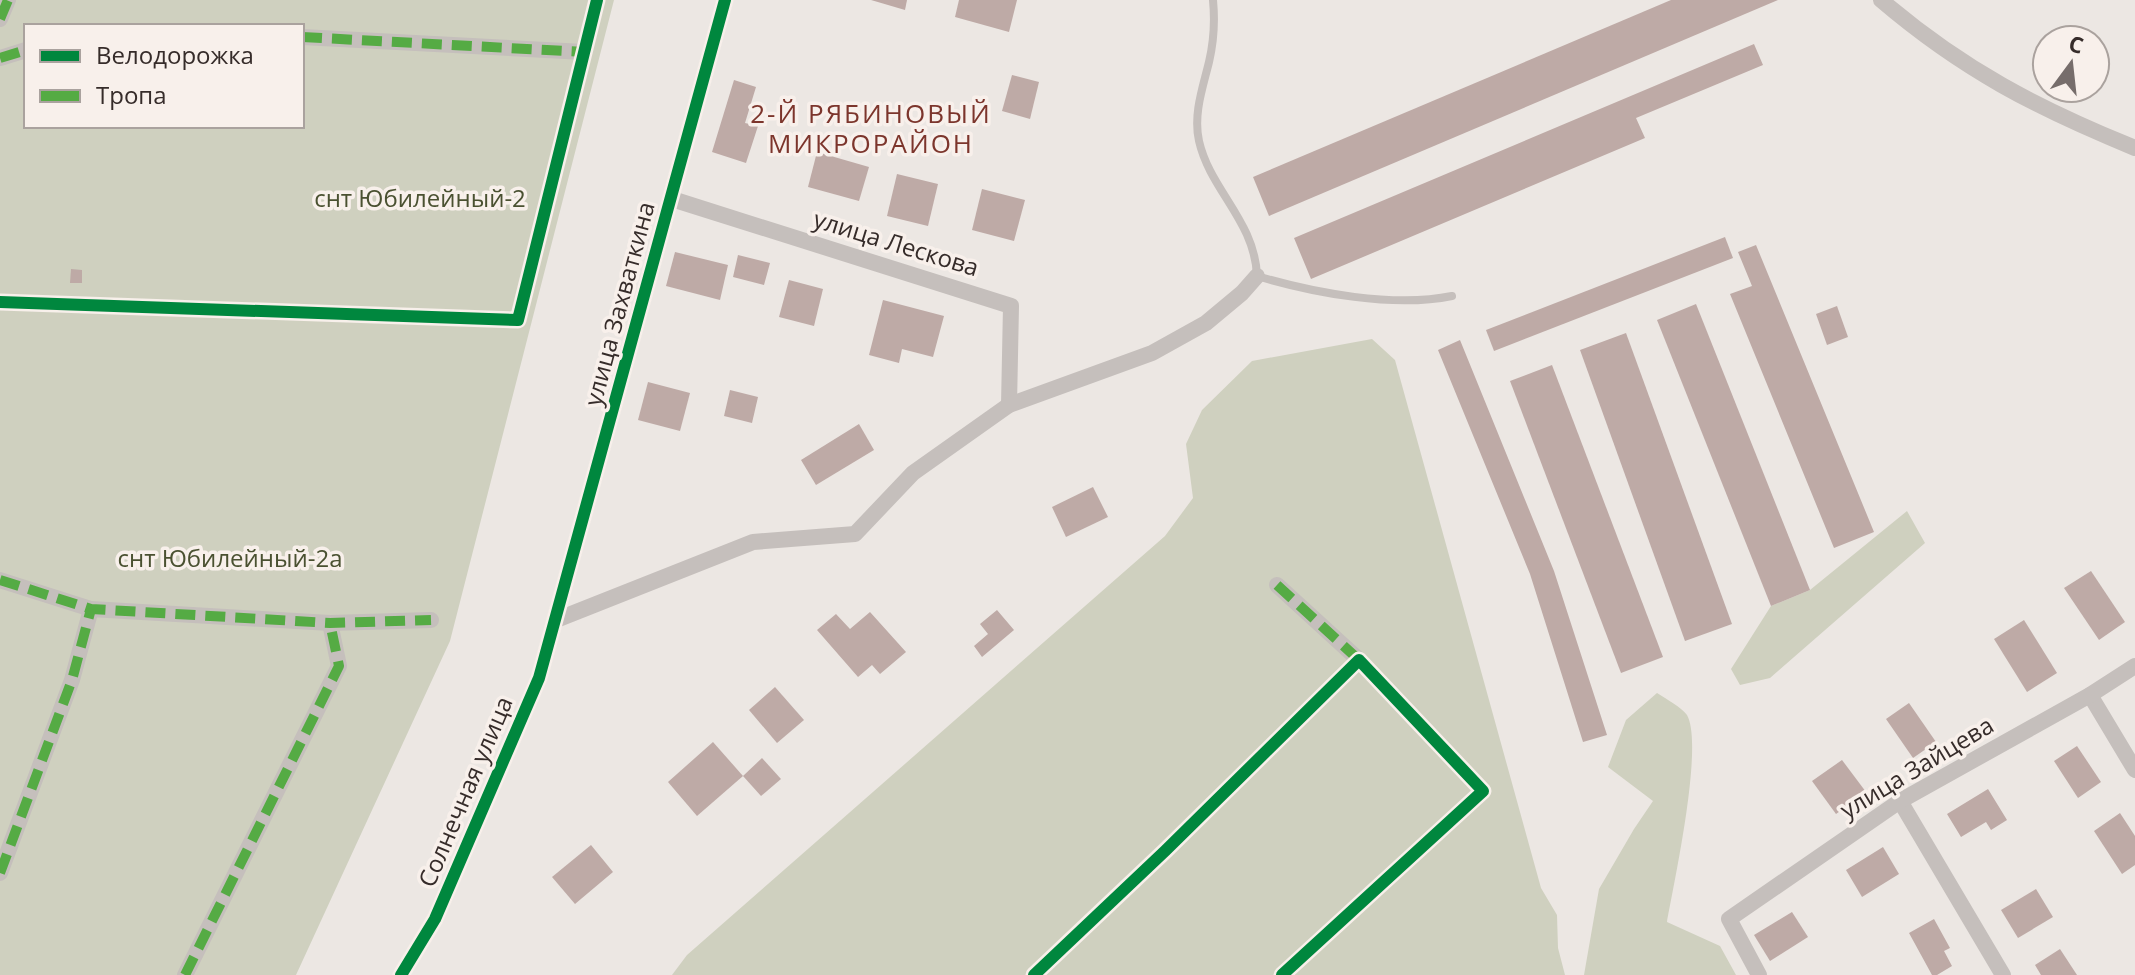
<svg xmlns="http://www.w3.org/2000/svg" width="2135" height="975" font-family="'Open Sans',sans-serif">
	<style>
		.green { fill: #cfd0bf; fill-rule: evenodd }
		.building { fill: #beaaa6 }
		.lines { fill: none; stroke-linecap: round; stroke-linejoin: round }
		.lane { stroke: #c5bfbc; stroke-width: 8 }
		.street { stroke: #c5bfbc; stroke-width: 16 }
		.quiet { stroke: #55ab44; stroke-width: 10; stroke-dasharray: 20 10; stroke-linecap: butt }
		.cycleway-casing { stroke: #f8f0eb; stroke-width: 17 }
		.cycleway { stroke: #00873e; stroke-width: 12 }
		.labels { text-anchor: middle; stroke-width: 7; stroke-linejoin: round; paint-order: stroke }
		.park-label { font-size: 24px; fill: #4a5131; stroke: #f8f0eb }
		.street-label { font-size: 24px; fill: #362c2a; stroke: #f8f0eb }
		.neighbourhood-label { font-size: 26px; letter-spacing: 2px; fill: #7c352c; stroke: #f8f0eb }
	</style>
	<rect width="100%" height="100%" fill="#ece7e3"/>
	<g class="green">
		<path d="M0,0H614L450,641L296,975H0ZM26,26H302V126H26Z"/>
		<polygon points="1372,339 1395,360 1541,888 1557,915 1558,948 1565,975 672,975 687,955 1165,536 1193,498 1186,444 1202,410 1252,361"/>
		<polygon points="1907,511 1925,543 1770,678 1740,685 1731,669 1771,606 1810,590"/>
		<path d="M1657,693C1666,699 1681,707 1687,715C1704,745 1674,883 1667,922L1720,946L1736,975H1584L1599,889L1634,829L1653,801L1608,767L1626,720Z"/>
	</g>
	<g class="building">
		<polygon points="871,0 907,0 905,10"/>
		<polygon points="959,0 1017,0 1009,32 955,17"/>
		<polygon points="1671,0 1778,0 1269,216 1253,177"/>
		<polygon points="1754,44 1763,65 1636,118 1645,138 1311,279 1294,238"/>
		<polygon points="1012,75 1039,82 1030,119 1002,111"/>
		<polygon points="734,80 756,87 745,123 758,126 746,163 712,152"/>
		<polygon points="817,152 869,167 859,201 808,187"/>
		<polygon points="897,174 938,184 928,226 887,216"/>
		<polygon points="982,189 1025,200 1014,241 972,230"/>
		<polygon points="1725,237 1733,258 1494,351 1486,330"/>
		<polygon points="1756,245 1874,532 1834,548 1730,294 1752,286 1738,252"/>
		<polygon points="675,252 728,265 720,300 666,286"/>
		<polygon points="738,255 770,263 764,285 733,277"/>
		<polygon points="71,269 82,270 82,283 70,283"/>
		<polygon points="789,280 823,289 814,326 779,317"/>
		<polygon points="883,300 944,316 933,357 902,349 899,363 869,355"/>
		<polygon points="1696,304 1810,590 1771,606 1657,320"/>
		<polygon points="1837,306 1848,337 1827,345 1816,314"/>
		<polygon points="1626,333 1732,624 1685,641 1580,350"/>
		<polygon points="1460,340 1554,571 1607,735 1583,742 1530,574 1438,350"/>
		<polygon points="1552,365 1663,657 1621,673 1510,381"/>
		<polygon points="648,382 690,393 680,431 638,420"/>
		<polygon points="730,390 758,397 752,423 724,416"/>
		<polygon points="859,424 874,450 816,485 801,460"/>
		<polygon points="1093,487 1108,517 1066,537 1052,507"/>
		<polygon points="2091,571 2125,622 2099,640 2064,588"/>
		<polygon points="997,610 1014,630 982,657 974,646 988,634 980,624"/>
		<polygon points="870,612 906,652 880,674 872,665 858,677 817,630 836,614 850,629"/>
		<polygon points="2024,620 2057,673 2027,692 1994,639"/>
		<polygon points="775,687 804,720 777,743 749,710"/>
		<polygon points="1909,703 1936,742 1913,758 1886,719"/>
		<polygon points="713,742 743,776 697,816 668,782"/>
		<polygon points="2077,746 2101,782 2078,798 2054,761"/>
		<polygon points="762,758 781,779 761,796 743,776"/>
		<polygon points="1842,760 1866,792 1836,814 1812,781"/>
		<polygon points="1988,789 2007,820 1991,830 1986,822 1961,837 1947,814"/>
		<polygon points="2120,813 2135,836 2135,865 2122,874 2094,831"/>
		<polygon points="591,845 613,872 575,904 552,877"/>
		<polygon points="1883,847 1899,874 1862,897 1846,870"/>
		<polygon points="2036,889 2053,917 2018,938 2001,910"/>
		<polygon points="1792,912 1808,937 1770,961 1754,935"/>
		<polygon points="1934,919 1950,948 1944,951 1952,966 1937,975 1932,975 1909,933"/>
		<polygon points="2060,949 2077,975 2041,975 2035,965"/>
	</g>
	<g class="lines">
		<path class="lane" d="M1213,0C1215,21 1214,41 1209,62C1203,87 1193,114 1199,141C1210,190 1255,221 1257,276C1314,293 1394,308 1452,296"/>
		<g class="street">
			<path d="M1881,0C1963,70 2037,108 2135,148"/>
			<polyline points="0,19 8,0"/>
			<polyline points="302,37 584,52"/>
			<polyline points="0,58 26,50"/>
			<polyline points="672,199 1011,306 1009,405"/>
			<polyline points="0,302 518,320 597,0"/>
			<polyline points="0,580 91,609 330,623 431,620"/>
			<polyline points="1277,585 1359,660"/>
			<polyline points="556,620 753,542 855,534 913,473 1009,405 1152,353 1206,323 1242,293 1257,276"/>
			<polyline points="2090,695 2135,770"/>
			<polyline points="1900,801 2003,975"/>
			<polyline points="0,873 72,680 91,609"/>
			<polyline points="185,975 339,666 330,623"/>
			<polyline points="401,975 435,919 539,678 725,0"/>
			<polyline points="1034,975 1165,851 1359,660 1483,791 1282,975"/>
			<polyline points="1759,975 1729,919 1900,801 2090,695 2135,666"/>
		</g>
		<g class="quiet">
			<polyline points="0,19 8,0"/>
			<polyline points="302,37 584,52"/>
			<polyline points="0,58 26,50"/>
			<polyline points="0,580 91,609 330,623 431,620"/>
			<polyline points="1277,585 1359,660"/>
			<polyline points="0,873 72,680 91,609"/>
			<polyline points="185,975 339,666 330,623"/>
		</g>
		<defs>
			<g id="cycleway">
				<polyline points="0,302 518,320 597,0"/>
				<polyline points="401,975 435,919 539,678 725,0"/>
				<polyline points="1034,975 1165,851 1359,660 1483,791 1282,975"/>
			</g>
		</defs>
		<use href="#cycleway" class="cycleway-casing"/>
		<use href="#cycleway" class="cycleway"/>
	</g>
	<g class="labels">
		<g class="park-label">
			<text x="420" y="207">снт Юбилейный-2</text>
			<text x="230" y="567">снт Юбилейный-2а</text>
		</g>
		<g class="street-label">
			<text transform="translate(896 244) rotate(17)" y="8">улица Лескова</text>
			<text transform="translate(620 304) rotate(-75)" y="8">улица Захваткина</text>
			<text transform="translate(1917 768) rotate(-31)" y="8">улица Зайцева</text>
			<text transform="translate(466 792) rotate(-67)" y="8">Солнечная улица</text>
		</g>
		<g class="neighbourhood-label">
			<text x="871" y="123">2-Й РЯБИНОВЫЙ<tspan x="871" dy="30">МИКРОРАЙОН</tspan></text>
		</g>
	</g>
	<rect x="24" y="24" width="280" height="104" fill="#f8f0eb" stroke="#aaa29e" stroke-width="2"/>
	<rect x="40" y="50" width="40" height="12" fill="#00873e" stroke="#aaa29e" stroke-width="2"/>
	<text x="96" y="64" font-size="24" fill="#362c2a">Велодорожка</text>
	<rect x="40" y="90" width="40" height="12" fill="#55ab44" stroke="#aaa29e" stroke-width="2"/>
	<text x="96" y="104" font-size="24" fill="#362c2a">Тропа</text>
	<g transform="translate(2071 64) rotate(15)"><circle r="38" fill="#f8f0eb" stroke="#aaa29e" stroke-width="2"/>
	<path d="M0-6L14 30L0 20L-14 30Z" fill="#766d6b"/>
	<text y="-12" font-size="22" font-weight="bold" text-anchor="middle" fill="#362c2a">С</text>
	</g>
</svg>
